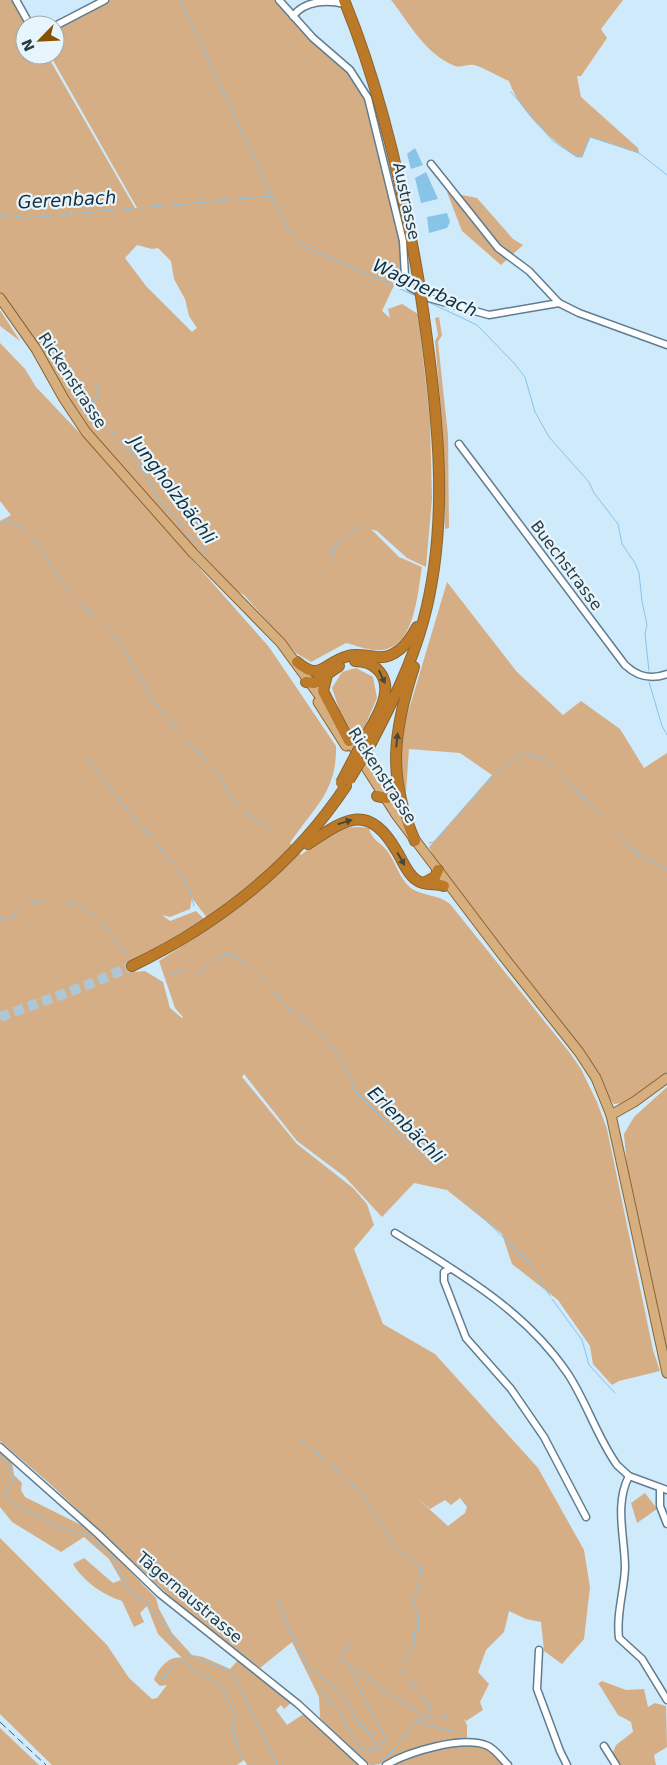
<svg xmlns="http://www.w3.org/2000/svg" width="667" height="1765" font-family="'DejaVu Sans',sans-serif">
	<style>
		.green { fill: #d6ae85; fill-rule: evenodd }
		.water { fill: #88c3e8 }
		.lines { fill: none; stroke-linecap: round; stroke-linejoin: round }
		.stream { stroke: #88c3e8; stroke-width: 1 }
		.highway-tunnel { stroke: #aec7d6; stroke-width: 10; stroke-dasharray: 10 5; stroke-linecap: butt }
		.minor-casing { stroke: #5e7d90; stroke-width: 9 }
		.major-casing { stroke: #8a6431; stroke-width: 11 }
		.highway-casing { stroke: #8a6431; stroke-width: 12 }
		.minor { stroke: #fff; stroke-width: 6 }
		.major { stroke: #d7af7e; stroke-width: 9 }
		.highway { stroke: #bc7a28; stroke-width: 10 }
		.rail { stroke: #495962; stroke-width: 1; stroke-dasharray: 8 4; stroke-linecap: butt }
		.highway-bridge-casing { stroke: #8a6431; stroke-width: 12; stroke-linecap: butt }
		.highway-bridge { stroke: #bc7a28; stroke-width: 10 }
		.oneway { fill: #49473d }
		.labels { text-anchor: middle; stroke-width: 4.5; stroke-linejoin: round; paint-order: stroke }
		.street-label { font-size: 16px; fill: #2c3a42; stroke: #e7f5fd }
		.water-label { font-size: 18px; font-style: italic; fill: #122e3d; stroke: #e7f5fd }
	</style>
	<rect width="100%" height="100%" fill="#cfeafb"/>
	<g class="green">
		<path d="M0,0H16L30,25H25V55H47L135,208H137L50,55H55V26L108,0H279L313,38L338,58L368,98L403,241L405,276L397,279L382,311L390,318L388,309L402,304L418,314L430,419L432,499L426,567L407,558L377,531L371,529L399,557L422,567C417,595 415,655 373,650C364,649 355,645 346,643L311,662L296,653L244,595L230,587L88,429L52,372L40,347L51,332L38,345L0,298ZM137,245L152,249L158,248L171,261L174,279L185,299L189,316L197,328L192,332L146,286L125,258Z"/>
		<path d="M391,0H623L601,29L607,38L581,76H577L581,97L638,148L639,153L590,137L582,157H577C551,140 519,111 509,81C499,77 483,67 474,65C468,64 462,68 455,66C425,54 410,24 391,0Z"/>
		<polygon points="447,192 477,198 513,239 523,245 501,265 462,231"/>
		<polygon points="0,309 0,310 20,341 0,326"/>
		<polygon points="439,317 442,335 438,342 448,435 449,528 445,529 443,432 435,341 438,335 435,318"/>
		<path d="M0,343L25,369L36,387L91,445L269,647L336,746C337,793 313,808 290,843L301,855C325,837 337,823 369,828C372,841 381,842 388,852C396,863 401,883 414,890C426,896 439,895 450,904L570,1053L581,1069L597,1102L607,1129L653,1350L660,1371L619,1381L612,1385L593,1364L590,1346L558,1300L512,1264L502,1234L447,1190L414,1183L382,1217L345,1177L297,1141L244,1074L242,1077L297,1144L353,1188L367,1204L374,1225L354,1249L383,1324L435,1354L538,1468L584,1550L590,1587L584,1639L562,1664L544,1651L541,1622L526,1619L509,1611L504,1632L486,1650L478,1672L489,1684L480,1702L483,1710L466,1721L464,1719L467,1725V1737L461,1742L487,1746L508,1765H386L408,1752C391,1755 390,1765 370,1765L320,1718L319,1697L292,1642L260,1668L176,1602L49,1483L0,1441V521L11,515L0,501ZM192,898L213,926L159,961L175,1008L183,1017L182,1018L170,1008L163,982L145,971L134,972L128,964L204,919L196,911L170,921L162,915L170,917L190,909ZM417,1498L430,1509L445,1500L451,1505L460,1498L467,1507L465,1513L448,1526Z"/>
		<polygon points="447,582 517,672 563,715 581,701 620,729 644,768 667,753 667,1072 624,1103 614,1104 607,1096 438,866 429,847 492,775 460,753 409,749 406,792 401,792 400,748 404,726"/>
		<polygon points="356,668 373,677 377,698 360,737 353,737 340,712 332,688 342,672"/>
		<polygon points="667,1087 667,1370 628,1178 624,1134 634,1117"/>
		<path d="M0,1452L12,1462L14,1475L22,1483L21,1490L25,1497L87,1528L156,1598L159,1609L172,1633L192,1655L203,1657L230,1669L240,1658L292,1702L284,1709L281,1705L276,1710L287,1725L305,1713L360,1765H247L244,1760L237,1765H52L0,1714V1538L107,1645L129,1678L152,1699L157,1698L167,1685L160,1686L154,1680C158,1669 169,1655 182,1658L158,1634L147,1606L140,1613L144,1622L134,1627L122,1601C103,1595 83,1581 73,1564L84,1558L113,1583L121,1580L109,1559L84,1537L61,1552L12,1522L0,1507Z"/>
		<polygon points="645,1493 657,1509 637,1523 631,1503"/>
		<polygon points="602,1681 626,1690 644,1689 648,1707 655,1703 666,1706 667,1747 654,1755 656,1765 619,1765 613,1753 616,1745 633,1732 631,1722 618,1715 600,1686 598,1684"/>
		<polygon points="0,1728 39,1765 0,1765"/>
	</g>
	<g class="water">
		<polygon points="415,148 423,165 411,169 407,154"/>
		<polygon points="426,172 438,199 421,203 415,178"/>
		<polygon points="447,213 450,222 447,228 429,233 427,217"/>
	</g>
	<g class="lines">
		<g class="stream">
			<polyline points="180,0 286,226 305,247 416,296"/>
			<polyline points="511,92 553,141 577,157 582,157 590,137 639,153 667,175"/>
			<polyline points="141,208 272,196"/>
			<polyline points="0,214 29,218 134,208"/>
			<polyline points="426,301 477,325 513,362 525,377 535,412 549,437 589,482 594,493 618,524 622,544 635,563 639,573 642,601 647,625 645,634 649,671"/>
			<polyline points="99,382 93,409 115,435"/>
			<polyline points="117,438 132,454 164,505 208,557"/>
			<path d="M3,522C31,519 50,566 63,584C78,605 101,618 116,638C129,656 138,674 149,693C168,724 195,747 218,774C227,786 232,802 243,812C250,818 261,823 269,828"/>
			<polyline points="336,563 332,554 333,548 349,533 362,526"/>
			<polyline points="649,682 662,726 667,735"/>
			<path d="M86,757C103,779 121,802 139,824C161,850 186,871 194,906"/>
			<polyline points="429,843 434,842 489,780 523,753 543,759 553,766 639,855 667,869"/>
			<polyline points="29,901 36,903 44,901"/>
			<path d="M61,901C94,903 108,933 129,956"/>
			<polyline points="0,919 12,917 24,906"/>
			<path d="M200,973C207,967 221,951 232,955C250,962 277,995 290,1010C297,1017 307,1022 314,1029C333,1044 348,1070 356,1092L528,1262L550,1296"/>
			<polyline points="170,975 184,969 189,970"/>
			<polyline points="552,1299 582,1340 589,1365 615,1393"/>
			<polyline points="301,1439 361,1492 395,1547 421,1567 419,1584 413,1605 418,1615 419,1626 415,1630 414,1644 403,1661"/>
			<polyline points="0,1455 10,1468 13,1481 5,1495 11,1502 60,1528 86,1534 113,1557 123,1580 133,1594 146,1602 165,1626 177,1646 186,1655 228,1670 234,1675 277,1765"/>
			<polyline points="278,1599 288,1627 308,1668 338,1689 345,1697 358,1722 370,1734 377,1747 375,1751 369,1751 367,1747 360,1752"/>
			<polyline points="341,1655 352,1641"/>
			<polyline points="338,1658 419,1713"/>
			<polyline points="182,1661 223,1688 235,1716 232,1729 242,1759"/>
			<polyline points="351,1673 386,1739 377,1749 385,1759 431,1706 401,1671"/>
			<polyline points="162,1679 186,1656"/>
			<polyline points="321,1688 327,1699 339,1710 343,1721 361,1749"/>
			<polyline points="423,1716 438,1718 449,1716"/>
			<polyline points="418,1723 452,1731"/>
		</g>
		<polyline class="highway-tunnel" points="0,1017 85,986 132,966"/>
		<defs>
			<g id="minor">
				<polyline points="16,0 30,25"/>
				<polyline points="279,0 313,38 350,70 368,98 403,241 405,276 410,287 429,298 489,315 559,303"/>
				<path d="M293,16C305,0 328,0 345,4"/>
				<polyline points="55,26 105,0"/>
				<polyline points="431,164 498,248 529,271 559,303 579,313 667,345"/>
				<path d="M459,444L625,665C638,677 651,680 667,674"/>
				<path d="M395,1233C459,1273 525,1310 568,1374C587,1403 597,1437 617,1465L629,1476L667,1490"/>
				<polyline points="450,1269 444,1272 444,1281 466,1338 511,1389 544,1437 586,1517"/>
				<polyline points="0,1447 98,1534 160,1594 298,1704 364,1765"/>
				<path d="M629,1476C614,1505 625,1537 625,1568C624,1592 616,1614 619,1638L642,1659L667,1700"/>
				<polyline points="660,1488 660,1506 667,1524"/>
				<polyline points="539,1650 537,1689 560,1751 567,1765"/>
				<polyline points="604,1746 616,1765"/>
				<path d="M386,1765C408,1752 463,1735 488,1746C496,1750 501,1758 508,1765"/>
			</g>
			<g id="major">
				<polyline points="0,298 36,349 64,399 86,432 193,553 281,643 327,706"/>
				<polyline points="318,702 346,746"/>
				<polyline points="346,736 397,816 503,956 579,1052 596,1078 611,1115 667,1373"/>
				<polyline points="611,1115 634,1102 667,1078"/>
			</g>
			<g id="highway">
				<path d="M344,0C381,90 403,187 419,283"/>
				<path d="M355,661C363,661 371,663 377,669C398,689 374,721 363,741"/>
				<path d="M297,662C321,683 324,662 348,656C357,653 366,656 375,657C395,660 409,642 417,627"/>
				<path d="M414,667C393,732 387,777 415,841"/>
				<polyline points="327,675 323,691 349,741"/>
				<polyline points="306,682 314,683 339,666"/>
				<path d="M369,747C390,707 411,666 423,622C450,524 438,416 424,317"/>
				<polyline points="377,796 387,798 397,789"/>
				<path d="M308,844C344,820 368,801 396,850C402,859 406,872 415,879C423,886 435,883 444,886"/>
				<polyline points="424,883 435,877 438,870"/>
				<path d="M132,966C219,924 292,867 346,786"/>
			</g>
		</defs>
		<use href="#minor" class="minor-casing"/>
		<use href="#major" class="major-casing"/>
		<use href="#highway" class="highway-casing"/>
		<use href="#minor" class="minor"/>
		<use href="#major" class="major"/>
		<use href="#highway" class="highway"/>
		<polyline class="rail" points="0,1722 46,1765"/>
		<defs>
			<g id="highway-bridge">
				<polyline points="419,283 424,317"/>
				<polyline points="349,780 369,747"/>
				<polyline points="341,783 363,741"/>
			</g>
		</defs>
		<use href="#highway-bridge" class="highway-bridge-casing"/>
		<use href="#highway-bridge" class="highway-bridge"/>
	</g>
	<defs><path id="oneway-solid" d="M-6-.8H1V-3.2L6.5 0L1 3.2V.8H-6Z" transform="scale(1.25)"/></defs>
	<g class="oneway">
		<use href="#oneway-solid" transform="translate(382 677) rotate(65)"/>
		<use href="#oneway-solid" transform="translate(397 740) rotate(-84)"/>
		<use href="#oneway-solid" transform="translate(345 822) rotate(-17)"/>
		<use href="#oneway-solid" transform="translate(401 859) rotate(61)"/>
	</g>
	<g class="labels">
		<g class="street-label">
			<text transform="translate(407 201) rotate(78)" y="6">Austrasse</text>
			<text transform="translate(73 380) rotate(57)" y="6">Rickenstrasse</text>
			<text transform="translate(567 565) rotate(53)" y="6">Buechstrasse</text>
			<text transform="translate(383 775) rotate(57)" y="6">Rickenstrasse</text>
			<text transform="translate(190 1597) rotate(40)" y="6">Tägernaustrasse</text>
		</g>
		<g class="water-label">
			<text transform="translate(67 200) rotate(-3)" y="6">Gerenbach</text>
			<text transform="translate(425 288) rotate(25)" y="6">Wagnerbach</text>
			<text transform="translate(173 490) rotate(53)" y="6">Jungholzbächli</text>
			<text transform="translate(406 1125) rotate(45)" y="6">Erlenbächli</text>
		</g>
	</g>
	<g transform="translate(40 40) rotate(246)"><circle r="24" fill="#e7f5fd" stroke="#9caab2"/>
	<path d="M0-4L9 19L0 12L-9 19Z" fill="#875100"/>
	<text y="-8" font-size="14" font-weight="bold" text-anchor="middle" fill="#2c3a42">N</text>
	</g>
</svg>
